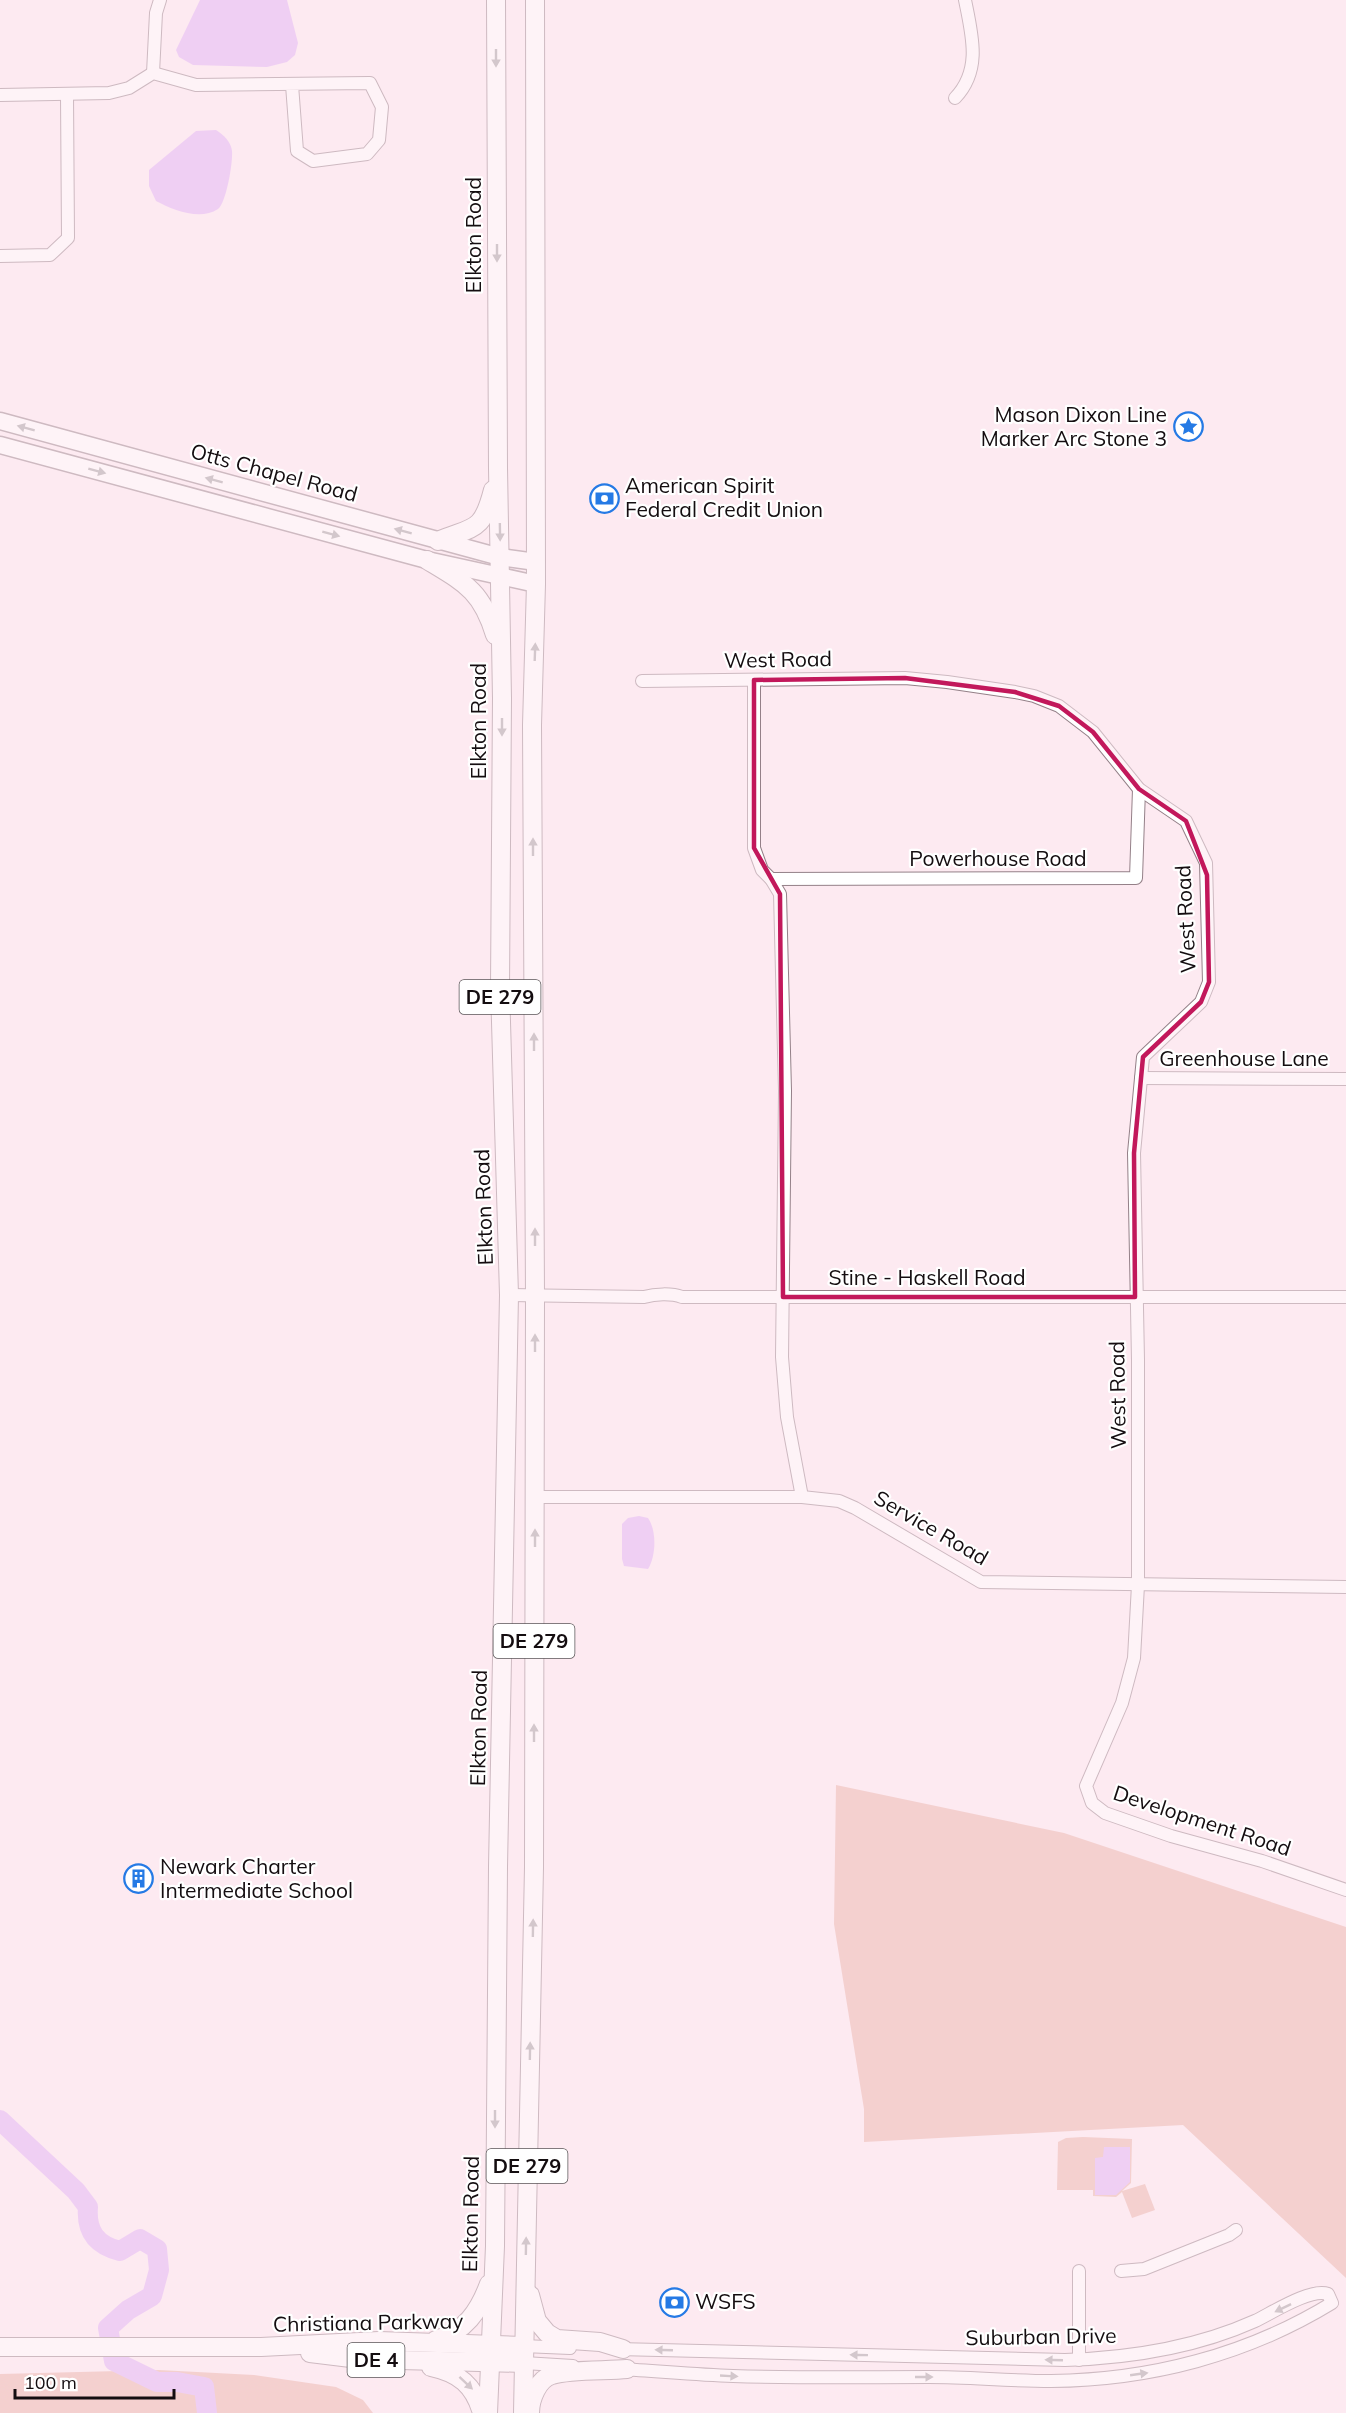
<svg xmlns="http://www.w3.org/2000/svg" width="1346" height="2413" font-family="Mulish,sans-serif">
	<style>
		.green { fill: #e8b2a7 }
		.water { fill: #deb0f6 }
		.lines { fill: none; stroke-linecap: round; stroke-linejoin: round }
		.river { stroke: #deb0f6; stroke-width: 20 }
		.street-casing { stroke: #948088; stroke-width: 14 }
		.secondary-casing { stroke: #948088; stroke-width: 19 }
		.primary-casing { stroke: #948088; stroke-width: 20 }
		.street { stroke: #fff; stroke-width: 12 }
		.secondary { stroke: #fff; stroke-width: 16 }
		.primary { stroke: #fff; stroke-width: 18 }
		.oneway { fill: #a19e9f }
		.marked { fill: none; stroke: #c2185b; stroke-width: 4.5; stroke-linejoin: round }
		.labels { text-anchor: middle; stroke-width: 4.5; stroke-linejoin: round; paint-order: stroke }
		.shield { fill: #fff; stroke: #5a5658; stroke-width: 1.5 }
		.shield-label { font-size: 20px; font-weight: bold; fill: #140d10 }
		.street-label { font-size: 21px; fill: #140d10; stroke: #fff }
		.poi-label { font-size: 21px; fill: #140d10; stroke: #fff; text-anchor: start }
	</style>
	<rect width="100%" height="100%" fill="#fdeaf1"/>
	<g class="green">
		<polygon points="836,1785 1064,1833 1346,1927 1346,2278 1183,2125 864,2142 864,2109 834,1924"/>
		<polygon points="1083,2137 1132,2139 1131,2183 1122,2191 1145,2184 1155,2210 1132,2218 1122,2192 1116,2197 1093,2196 1093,2190 1057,2190 1058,2142 1066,2138"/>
		<polygon points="159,2370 254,2375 336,2387 363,2400 373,2413 0,2413 0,2374"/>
	</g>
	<g class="water">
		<polygon points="200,0 287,0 298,43 295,55 287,62 267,67 193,65 179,57 176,50"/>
		<path d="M216,130C224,135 231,142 232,151C233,163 226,203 218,209C200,221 173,210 156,201L149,186V170L196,131Z"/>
		<path d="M639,1516L648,1518C657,1531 656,1556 648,1569L624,1566L622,1559V1524L628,1518Z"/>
		<polygon points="1104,2147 1130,2147 1130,2182 1116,2195 1095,2195 1095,2158 1103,2157"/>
	</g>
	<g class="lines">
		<path class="river" d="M0,2120L76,2191L88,2207C86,2231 96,2245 120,2251L140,2239L157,2249L159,2270L152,2296L128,2310L108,2328L114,2361L157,2382H177L204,2387L207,2413"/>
		<defs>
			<g id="street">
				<polyline points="153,73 156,13 160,0"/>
				<polyline points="0,95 109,93 129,88 153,73 196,85 370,83 382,107 379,140 367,154 313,161 297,151 292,85"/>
				<path d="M955,98C982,70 972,35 965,0"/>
				<polyline points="0,256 50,255 68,238 67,95"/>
				<polyline points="754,680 754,848 762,870 771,879 780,894 785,1091 782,1357 787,1417 802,1497"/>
				<polyline points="642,681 905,678 947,682 1015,692 1034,696 1059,706 1093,732 1139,789 1186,821 1206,863 1209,982 1201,1002 1143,1057 1134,1153 1138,1360 1138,1585 1134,1658 1122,1703 1086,1786 1092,1803 1105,1813 1171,1836 1262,1861 1346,1890"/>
				<polyline points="771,879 1136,878 1139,789"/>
				<polyline points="1141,1078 1346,1079"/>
				<path d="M509,1295L644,1297C655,1294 671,1293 682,1297H1346"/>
				<polyline points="535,1497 802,1497 839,1501 855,1508 981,1582 1346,1587"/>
				<polyline points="1121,2271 1144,2269 1229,2235 1236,2230"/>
				<polyline points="523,2346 570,2348"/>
				<path d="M617,2349L1065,2360C1130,2358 1195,2348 1255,2321C1272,2313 1310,2288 1328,2294L1332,2303C1247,2355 1150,2380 1051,2381C1010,2381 969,2377 929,2377C863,2377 798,2378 733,2376C696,2375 658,2371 620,2369"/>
				<polyline points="1079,2360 1079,2271"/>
				<polyline points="524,2363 573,2366"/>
			</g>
			<g id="secondary">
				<polyline points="0,421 500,557 536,562"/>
				<polyline points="0,445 427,560 536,584"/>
			</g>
			<g id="primary">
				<path d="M438,541C474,526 482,533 493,490"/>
				<path d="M427,560C465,583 482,591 495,635"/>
				<polyline points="530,2295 537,2321 547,2333 557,2339 600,2342 623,2349"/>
				<path d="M436,2340C465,2332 479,2311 489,2284"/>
				<polyline points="0,2347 261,2347 379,2341 523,2346"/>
				<polyline points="310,2353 359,2359 524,2363"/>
				<path d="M431,2367C459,2373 474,2385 482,2413"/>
				<polyline points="488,2413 495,2246 498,1867 509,1295 500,988 502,698 498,468 496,0"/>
				<polyline points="523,2413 534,1867 535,1296 532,725 536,584 535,0"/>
				<path d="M530,2413C530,2399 538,2379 552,2375C570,2369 607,2371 627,2369"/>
			</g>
		</defs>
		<use href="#street" class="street-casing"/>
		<use href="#secondary" class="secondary-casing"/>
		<use href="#primary" class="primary-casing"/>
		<use href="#street" class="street"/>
		<use href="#secondary" class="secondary"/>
		<use href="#primary" class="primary"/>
	</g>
	<defs><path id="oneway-solid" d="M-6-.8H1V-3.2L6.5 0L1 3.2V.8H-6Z" transform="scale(1.5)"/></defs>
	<g class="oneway">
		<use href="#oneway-solid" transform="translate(496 58) rotate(90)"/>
		<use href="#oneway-solid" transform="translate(497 253) rotate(90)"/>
		<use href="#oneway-solid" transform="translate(26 428) rotate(-165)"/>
		<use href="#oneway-solid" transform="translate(97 471) rotate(15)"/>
		<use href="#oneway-solid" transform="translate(214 480) rotate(-165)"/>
		<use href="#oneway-solid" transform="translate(403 531) rotate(-165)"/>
		<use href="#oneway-solid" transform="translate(500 532) rotate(89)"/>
		<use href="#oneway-solid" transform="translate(331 534) rotate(15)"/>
		<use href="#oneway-solid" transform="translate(535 652) rotate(-88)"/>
		<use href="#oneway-solid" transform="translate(502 727) rotate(90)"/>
		<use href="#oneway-solid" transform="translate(533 847) rotate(-90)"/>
		<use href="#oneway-solid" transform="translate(534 1042) rotate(-90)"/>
		<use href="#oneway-solid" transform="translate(535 1237) rotate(-90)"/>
		<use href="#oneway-solid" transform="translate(535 1343) rotate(-90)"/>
		<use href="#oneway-solid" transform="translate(535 1538) rotate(-90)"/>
		<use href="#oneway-solid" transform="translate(534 1733) rotate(-90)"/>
		<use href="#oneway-solid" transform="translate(533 1928) rotate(-89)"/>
		<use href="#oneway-solid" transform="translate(530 2051) rotate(-89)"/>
		<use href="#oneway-solid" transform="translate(495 2119) rotate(90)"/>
		<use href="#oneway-solid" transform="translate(526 2246) rotate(-89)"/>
		<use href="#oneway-solid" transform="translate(1283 2308) rotate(154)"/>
		<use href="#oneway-solid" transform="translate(664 2350) rotate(-178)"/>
		<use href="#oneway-solid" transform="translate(859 2355) rotate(-179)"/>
		<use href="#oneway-solid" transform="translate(1054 2360) rotate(-178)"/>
		<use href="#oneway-solid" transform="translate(1139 2374) rotate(-8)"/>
		<use href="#oneway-solid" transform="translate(729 2376) rotate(3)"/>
		<use href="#oneway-solid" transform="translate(924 2377)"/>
		<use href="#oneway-solid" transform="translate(466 2383) rotate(43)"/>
	</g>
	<path d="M0 0H1346V2413H0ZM905,678L1015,692L1059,706L1093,732L1139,789L1186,821L1207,875L1209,982L1201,1002L1143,1057L1134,1153L1135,1297H783L780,894L754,848V680Z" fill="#fdeaf1" fill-opacity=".55" fill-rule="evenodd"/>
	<path class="marked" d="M905,678L1015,692L1059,706L1093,732L1139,789L1186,821L1207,875L1209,982L1201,1002L1143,1057L1134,1153L1135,1297H783L780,894L754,848V680Z"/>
	<defs>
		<symbol id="sight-ring" viewBox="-11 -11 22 22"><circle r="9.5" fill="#fff" stroke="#257ae5" stroke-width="1.5"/><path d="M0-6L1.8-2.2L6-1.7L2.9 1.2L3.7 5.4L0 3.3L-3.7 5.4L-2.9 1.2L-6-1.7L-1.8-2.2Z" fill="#257ae5"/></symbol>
		<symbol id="bank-ring" viewBox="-11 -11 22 22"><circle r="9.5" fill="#fff" stroke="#257ae5" stroke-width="1.5"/><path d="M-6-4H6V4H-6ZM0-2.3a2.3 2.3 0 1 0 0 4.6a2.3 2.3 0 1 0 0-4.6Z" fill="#257ae5"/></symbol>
		<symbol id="building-ring" viewBox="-11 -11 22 22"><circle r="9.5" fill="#fff" stroke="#257ae5" stroke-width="1.5"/><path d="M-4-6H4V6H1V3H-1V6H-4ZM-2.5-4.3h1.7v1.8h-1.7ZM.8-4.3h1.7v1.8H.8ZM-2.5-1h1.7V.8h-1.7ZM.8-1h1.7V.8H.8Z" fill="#257ae5"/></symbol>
	</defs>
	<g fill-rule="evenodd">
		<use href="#sight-ring" x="1172" y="410" width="33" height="33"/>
		<use href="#bank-ring" x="588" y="482" width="33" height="33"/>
		<use href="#building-ring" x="122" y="1862" width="33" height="33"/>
		<use href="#bank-ring" x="658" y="2286" width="33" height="33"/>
	</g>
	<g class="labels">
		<g class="shield">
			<rect x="459.5" y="980" width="81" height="34" rx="4.5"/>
			<rect x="493.5" y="1624" width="81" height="34" rx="4.5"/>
			<rect x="486.5" y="2149" width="81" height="34" rx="4.5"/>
			<rect x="347.5" y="2343" width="57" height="34" rx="4.5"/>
		</g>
		<g class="shield-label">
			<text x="500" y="1004">DE 279</text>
			<text x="534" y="1648">DE 279</text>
			<text x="527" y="2173">DE 279</text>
			<text x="376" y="2367">DE 4</text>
		</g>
		<g class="street-label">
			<text transform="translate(474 235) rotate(-90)" y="7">Elkton Road</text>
			<text transform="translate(274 473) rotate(15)" y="7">Otts Chapel Road</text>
			<text transform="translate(778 660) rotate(-1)" y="7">West Road</text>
			<text transform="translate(479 721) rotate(-90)" y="7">Elkton Road</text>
			<text x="998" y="866">Powerhouse Road</text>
			<text transform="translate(1186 919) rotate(-93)" y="7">West Road</text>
			<text x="1244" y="1066">Greenhouse Lane</text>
			<text transform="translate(484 1207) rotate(-92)" y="7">Elkton Road</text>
			<text x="927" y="1285">Stine - Haskell Road</text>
			<text transform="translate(1118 1395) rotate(-91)" y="7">West Road</text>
			<text transform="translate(931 1528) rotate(30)" y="7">Service Road</text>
			<text transform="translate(479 1728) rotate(-89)" y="7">Elkton Road</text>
			<text transform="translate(1202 1821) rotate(18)" y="7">Development Road</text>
			<text transform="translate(471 2214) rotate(-89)" y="7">Elkton Road</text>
			<text transform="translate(368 2323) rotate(-1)" y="7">Christiana Parkway</text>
			<text transform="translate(1041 2337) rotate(-1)" y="7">Suburban Drive</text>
		</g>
		<g class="poi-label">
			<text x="1167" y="422" text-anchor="end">Mason Dixon Line<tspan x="1167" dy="24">Marker Arc Stone 3</tspan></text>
			<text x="625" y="493">American Spirit<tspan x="625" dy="24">Federal Credit Union</tspan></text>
			<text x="160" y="1874">Newark Charter<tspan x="160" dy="24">Intermediate School</tspan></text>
			<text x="695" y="2309">WSFS</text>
		</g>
	</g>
	<path d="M15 2389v9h159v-9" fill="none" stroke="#140d10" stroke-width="3"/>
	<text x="24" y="2389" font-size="18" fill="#140d10" stroke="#ffffff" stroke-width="4.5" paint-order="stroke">100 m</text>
</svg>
